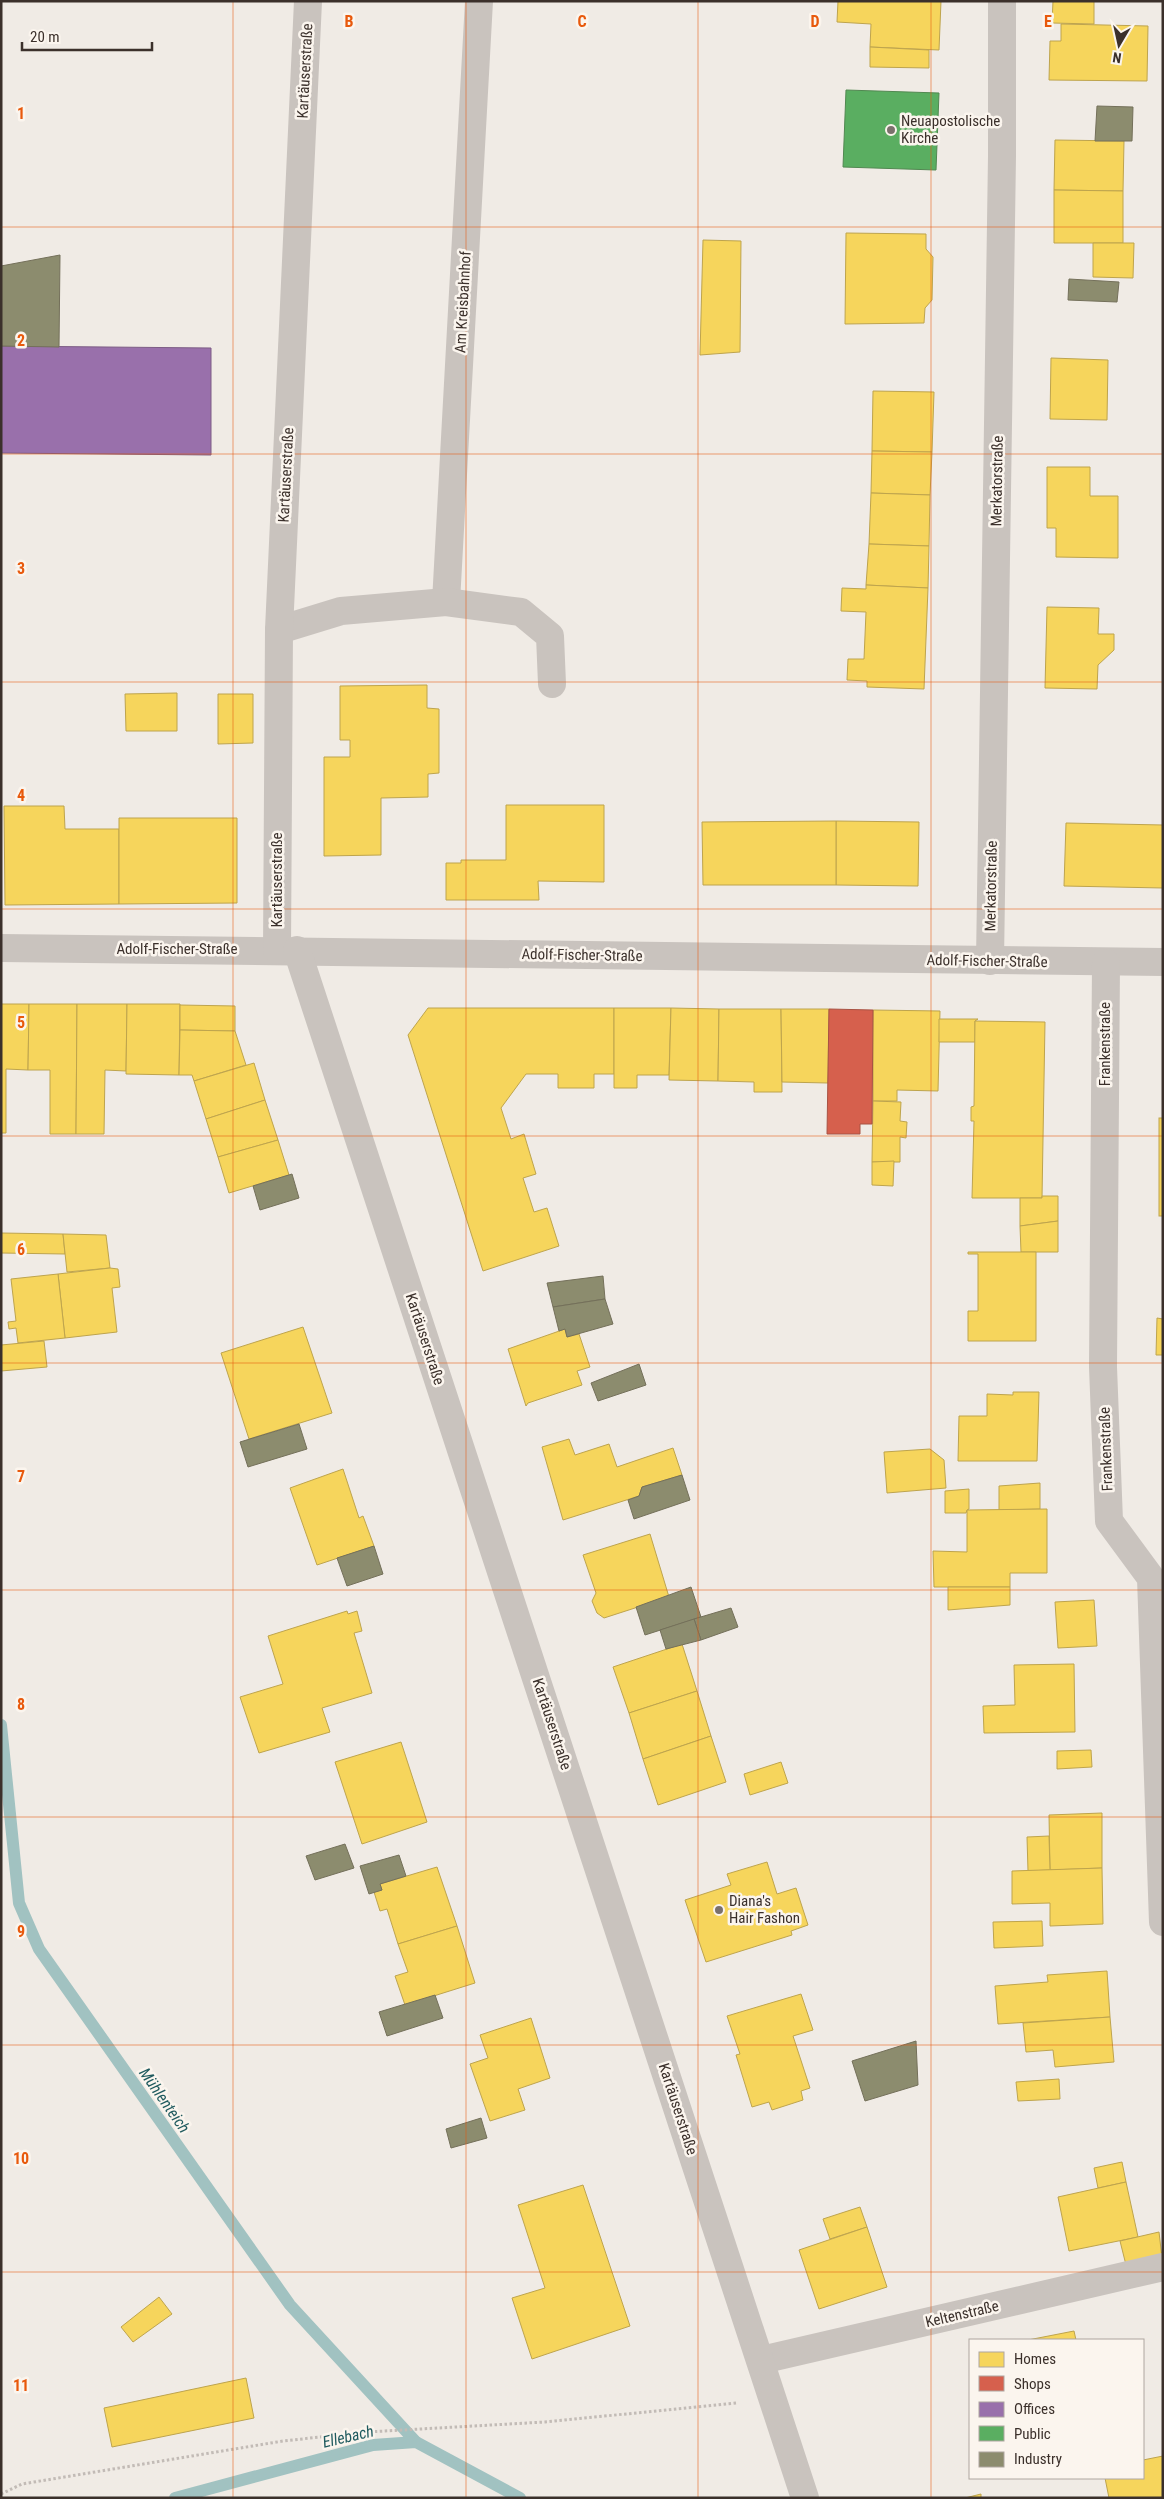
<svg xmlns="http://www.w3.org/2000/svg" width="1164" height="2499" font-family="'Roboto Condensed',sans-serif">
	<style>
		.homes { fill: #f6d55c; stroke: #bea44d }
		.shops { fill: #d6604d; stroke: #a85243 }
		.offices { fill: #9970ab; stroke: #7d5d85 }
		.public { fill: #5aae61; stroke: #518851 }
		.industry { fill: #8c8c6e; stroke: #74705a }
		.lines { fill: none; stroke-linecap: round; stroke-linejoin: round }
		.stream { stroke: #a1c2c1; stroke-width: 12 }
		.path { stroke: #c2bbb6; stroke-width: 3; stroke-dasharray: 2.5 2.5; stroke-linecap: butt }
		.pedestrian { stroke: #c9c3be; stroke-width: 28 }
		.minor { stroke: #c9c3be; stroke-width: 28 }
		.grid { fill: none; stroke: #e8590c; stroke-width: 1; stroke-opacity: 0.55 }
		.poi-dot { fill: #7a716c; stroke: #fbf5ee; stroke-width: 2 }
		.labels { text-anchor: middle; stroke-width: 5; stroke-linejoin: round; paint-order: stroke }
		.street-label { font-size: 15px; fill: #3b302b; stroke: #fbf5ee }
		.poi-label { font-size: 15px; fill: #3b302b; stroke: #fbf5ee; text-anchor: start }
		.water-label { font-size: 16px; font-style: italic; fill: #1f5a5e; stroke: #fbf5ee }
		.grid-label { font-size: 16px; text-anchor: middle; font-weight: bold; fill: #e8590c; stroke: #fbf5ee; stroke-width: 5; stroke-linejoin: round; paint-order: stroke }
	</style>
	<rect width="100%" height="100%" fill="#f0ebe5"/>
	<g class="homes">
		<polygon points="838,1 941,1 939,50 870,47 871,24 837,22"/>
		<polygon points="1053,1 1094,1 1094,24 1052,23"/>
		<polygon points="1061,24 1148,26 1147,81 1049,80 1050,41 1061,41"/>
		<polygon points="870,47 929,50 929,68 870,67"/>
		<polygon points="1055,140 1124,141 1123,191 1054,190"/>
		<polygon points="1054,190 1123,191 1123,243 1054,243"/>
		<polygon points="846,233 926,234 926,249 933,257 932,300 925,308 924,323 845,324"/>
		<polygon points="703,240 741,241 740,352 700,355"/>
		<polygon points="1093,243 1134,243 1133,278 1093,277"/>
		<polygon points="1051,358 1108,360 1107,420 1050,419"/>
		<polygon points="873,391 934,392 932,452 872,451"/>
		<polygon points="872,451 932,452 930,495 871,493"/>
		<polygon points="1047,467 1090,467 1090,496 1118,496 1118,558 1056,557 1056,528 1047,528"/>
		<polygon points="871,493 930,495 929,546 869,544"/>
		<polygon points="869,544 929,546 928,588 866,585"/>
		<polygon points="866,585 928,588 924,689 867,687 867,681 847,680 848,659 864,659 866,612 841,611 842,588 866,589"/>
		<polygon points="1047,607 1099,608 1098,634 1114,634 1114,650 1098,665 1097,689 1045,688"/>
		<polygon points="427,685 427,708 439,709 439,773 428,774 428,797 381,798 381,855 324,856 324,757 350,757 350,740 340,740 340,686"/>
		<polygon points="177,693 177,731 126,731 125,694"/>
		<polygon points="218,694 253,694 253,743 218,744"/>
		<polygon points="506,805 604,805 604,882 538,881 539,900 446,900 446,863 461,863 461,860 506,860"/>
		<polygon points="4,806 64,806 65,829 119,829 119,904 5,905"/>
		<polygon points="119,818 237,818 237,903 119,904"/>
		<polygon points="836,821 919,822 918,886 836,885"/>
		<polygon points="836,821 836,885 703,885 702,822"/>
		<polygon points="1066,823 1163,825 1163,888 1064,886"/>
		<polygon points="1,1004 29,1004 28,1070 6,1069 6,1133 1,1133"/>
		<polygon points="29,1004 77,1004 76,1134 50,1134 50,1070 28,1070"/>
		<polygon points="77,1004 127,1004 126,1071 105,1070 104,1134 76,1134"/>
		<polygon points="127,1004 180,1004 179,1075 126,1074"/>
		<polygon points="180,1005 235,1006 235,1031 180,1030"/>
		<polygon points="428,1008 614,1008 614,1074 594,1074 594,1088 558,1088 558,1074 526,1074 501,1108 511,1139 524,1134 536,1174 523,1178 534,1212 547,1208 559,1246 483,1271 408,1035"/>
		<polygon points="614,1008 671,1008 669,1075 637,1075 637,1088 614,1088"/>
		<polygon points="671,1008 719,1009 718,1081 669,1080"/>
		<polygon points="719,1009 781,1009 782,1092 754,1092 754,1082 718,1081"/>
		<polygon points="781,1009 829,1009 828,1083 782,1082"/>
		<polygon points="873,1010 940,1011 938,1091 897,1090 897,1101 873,1101"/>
		<polygon points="939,1019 978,1019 975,1021 975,1042 939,1042"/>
		<polygon points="975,1021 1045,1022 1042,1198 972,1198 974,1121 971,1121 971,1107 974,1106"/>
		<polygon points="180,1030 235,1031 246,1065 194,1081 192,1075 179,1075"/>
		<polygon points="254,1063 265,1100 206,1119 194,1081"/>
		<polygon points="265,1100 278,1140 218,1157 206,1119"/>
		<polygon points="873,1101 901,1102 900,1121 907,1122 906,1138 900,1137 900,1162 872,1162"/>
		<rect x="1159" y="1118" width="4" height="98"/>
		<polygon points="278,1140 289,1175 229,1193 218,1157"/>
		<polygon points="894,1161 893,1186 872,1185 872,1162"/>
		<polygon points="1042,1196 1058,1196 1058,1221 1020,1226 1020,1198 1042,1198"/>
		<polygon points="1058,1221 1058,1252 1021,1252 1020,1226"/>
		<polygon points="1,1233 63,1234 65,1254 1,1253"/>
		<polygon points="63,1234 106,1235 110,1268 67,1272"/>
		<polygon points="968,1252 1036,1252 1036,1341 968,1341 968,1311 978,1311 978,1254 968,1254"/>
		<polygon points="110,1268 118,1269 120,1287 112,1288 117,1332 65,1338 58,1274"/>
		<polygon points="58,1274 65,1338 18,1343 16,1328 9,1329 8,1322 16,1321 11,1279"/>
		<polygon points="1157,1318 1163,1319 1163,1355 1156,1355"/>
		<polygon points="303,1327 332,1413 249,1439 221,1353"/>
		<polygon points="565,1329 567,1337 579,1334 590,1367 577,1371 582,1385 528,1403 526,1406 508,1349"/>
		<polygon points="44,1341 47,1367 1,1371 1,1345"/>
		<polygon points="1013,1392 1039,1392 1037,1461 958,1461 959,1416 987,1416 987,1394 1013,1395"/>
		<polygon points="569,1439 575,1455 609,1444 617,1467 673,1448 682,1475 642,1487 639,1496 563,1520 542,1447"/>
		<polygon points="930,1449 944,1460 946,1488 887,1493 884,1452"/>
		<polygon points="343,1469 359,1518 363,1516 374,1546 317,1565 290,1488"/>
		<polygon points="1040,1483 1040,1509 999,1510 999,1486"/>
		<polygon points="969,1489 969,1509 967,1510 966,1513 945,1513 945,1491"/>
		<polygon points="1047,1509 1047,1573 1010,1573 1010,1587 934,1587 933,1551 967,1552 967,1510"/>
		<polygon points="650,1534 669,1597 604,1618 597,1613 592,1601 596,1593 583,1555"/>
		<polygon points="948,1587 1010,1587 1010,1605 948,1610"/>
		<polygon points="1094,1600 1097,1646 1058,1648 1055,1602"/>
		<polygon points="347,1611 348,1614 357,1611 362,1631 354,1633 372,1693 322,1708 330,1732 259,1753 240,1697 283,1684 268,1636"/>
		<polygon points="682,1644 697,1691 629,1713 613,1667"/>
		<polygon points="1074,1664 1075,1732 984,1733 983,1706 1015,1705 1014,1665"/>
		<polygon points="697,1691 711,1736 643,1759 629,1713"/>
		<polygon points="711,1736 726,1782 658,1805 643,1759"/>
		<polygon points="401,1742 427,1822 362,1844 335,1762"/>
		<polygon points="1091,1750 1092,1767 1057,1769 1057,1751"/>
		<polygon points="781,1762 788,1783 750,1795 744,1774"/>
		<polygon points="1102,1813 1102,1868 1050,1870 1049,1815"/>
		<polygon points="1049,1836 1050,1870 1028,1871 1027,1837"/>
		<polygon points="767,1862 777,1894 796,1888 808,1925 791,1931 792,1935 706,1962 685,1900 731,1885 727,1874"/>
		<polygon points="437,1867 457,1926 398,1944 387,1909 380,1911 374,1892 382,1890 380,1884"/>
		<polygon points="1102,1868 1103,1924 1050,1926 1050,1903 1012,1904 1012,1871"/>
		<polygon points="1042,1921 1043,1946 994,1948 993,1922"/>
		<polygon points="457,1926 475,1983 405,2005 395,1976 408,1972 398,1944"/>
		<polygon points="1107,1971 1110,2017 998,2024 995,1986 1048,1982 1047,1975"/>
		<polygon points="801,1994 813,2030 793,2036 810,2088 801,2091 803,2100 772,2110 769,2102 752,2107 736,2055 740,2054 727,2016"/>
		<polygon points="1110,2017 1114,2062 1055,2067 1053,2050 1026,2052 1023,2023"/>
		<polygon points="531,2018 550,2078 518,2089 525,2110 490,2121 470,2064 488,2058 480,2035"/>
		<polygon points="1059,2079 1060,2099 1018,2101 1016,2082"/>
		<polygon points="1122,2162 1126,2182 1098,2188 1094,2168"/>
		<polygon points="1126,2182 1138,2237 1069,2251 1058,2197"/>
		<polygon points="583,2185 630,2326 532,2359 512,2298 545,2288 518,2205"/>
		<polygon points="860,2207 867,2227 830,2239 823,2219"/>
		<polygon points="867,2227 887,2287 819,2309 799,2250"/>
		<polygon points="1159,2232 1162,2258 1126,2265 1120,2241"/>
		<polygon points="159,2297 172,2314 133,2342 121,2327"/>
		<polygon points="1074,2331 1076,2340 1028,2340"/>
		<polygon points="246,2378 254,2418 112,2447 104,2408"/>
		<polygon points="1163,2456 1163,2498 1109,2498 1105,2478 1143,2478 1143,2460"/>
		<polygon points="981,2494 981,2498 965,2498"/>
	</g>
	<polygon class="shops" points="829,1009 873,1010 872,1124 860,1124 860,1134 827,1134"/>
	<polygon class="offices" points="1,346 211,348 211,455 1,453"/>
	<polygon class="public" points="846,90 939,93 936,170 843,167"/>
	<g class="industry">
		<polygon points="1097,106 1133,107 1132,141 1095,141"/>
		<polygon points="60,255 59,347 1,346 1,266"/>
		<polygon points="1069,279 1119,282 1117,302 1068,300"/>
		<polygon points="292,1174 299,1198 260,1210 253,1186"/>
		<polygon points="603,1276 605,1299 553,1307 547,1283"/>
		<polygon points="605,1299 613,1324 567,1337 565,1329 559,1331 553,1307"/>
		<polygon points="639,1364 646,1385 598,1401 591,1383"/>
		<polygon points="299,1424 307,1449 248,1467 240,1442"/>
		<polygon points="682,1475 690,1500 634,1519 628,1500 639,1496 642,1487"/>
		<polygon points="374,1546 383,1574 347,1586 337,1558"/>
		<polygon points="691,1587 701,1617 645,1635 636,1607"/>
		<polygon points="731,1608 738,1627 701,1640 694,1619"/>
		<polygon points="694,1619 701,1640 666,1649 660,1630"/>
		<polygon points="345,1844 354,1868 315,1880 306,1856"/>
		<polygon points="399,1855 406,1876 380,1884 382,1890 369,1894 360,1866"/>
		<polygon points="435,1995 443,2018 387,2036 379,2012"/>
		<polygon points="916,2041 918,2085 865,2101 852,2061"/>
		<polygon points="481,2118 487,2138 451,2148 446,2129"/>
	</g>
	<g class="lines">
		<g class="stream">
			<polyline points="1,1725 19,1903 39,1949 290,2305 416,2442"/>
			<polyline points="175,2498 373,2445 416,2442 520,2498"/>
		</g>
		<polyline class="path" points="1,2494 22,2484 283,2441 367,2432 545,2422 736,2403"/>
		<polyline class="pedestrian" points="761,2360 1163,2267"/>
		<g class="minor">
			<polyline points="446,602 479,1"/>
			<polyline points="279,630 341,611 446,602 521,612 550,636 552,684"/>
			<polyline points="1,948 1163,962"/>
			<polyline points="277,950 279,630 308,1"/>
			<polyline points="297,950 805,2498"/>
			<polyline points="990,961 1002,156 1002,1"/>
			<polyline points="1106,963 1103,1367 1109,1521 1151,1578 1163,1922"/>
		</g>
	</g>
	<path class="grid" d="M233,1V2498M466,1V2498M698,1V2498M931,1V2498M1,227H1163M1,454H1163M1,682H1163M1,909H1163M1,1136H1163M1,1363H1163M1,1590H1163M1,1817H1163M1,2045H1163M1,2272H1163"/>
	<g class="poi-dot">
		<circle cx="891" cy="130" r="5"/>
		<circle cx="719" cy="1910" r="5"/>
	</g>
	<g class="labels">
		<g class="street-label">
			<text transform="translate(305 71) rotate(-87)" y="5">Kartäuserstraße</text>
			<text transform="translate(463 302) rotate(-87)" y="5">Am Kreisbahnhof</text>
			<text transform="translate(286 475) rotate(-87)" y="5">Kartäuserstraße</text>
			<text transform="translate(997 481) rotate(-89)" y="5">Merkatorstraße</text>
			<text transform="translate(277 880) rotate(-90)" y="5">Kartäuserstraße</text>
			<text transform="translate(991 886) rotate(-89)" y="5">Merkatorstraße</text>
			<text x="177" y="954">Adolf-Fischer-Straße</text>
			<text transform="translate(582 955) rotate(1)" y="5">Adolf-Fischer-Straße</text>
			<text transform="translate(987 961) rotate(1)" y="5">Adolf-Fischer-Straße</text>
			<text transform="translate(1105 1044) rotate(-90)" y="5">Frankenstraße</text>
			<text transform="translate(425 1339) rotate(72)" y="5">Kartäuserstraße</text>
			<text transform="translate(1106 1449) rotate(-92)" y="5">Frankenstraße</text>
			<text transform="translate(552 1724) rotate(72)" y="5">Kartäuserstraße</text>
			<text transform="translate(678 2109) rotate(72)" y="5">Kartäuserstraße</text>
			<text transform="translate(962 2314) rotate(-13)" y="5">Keltenstraße</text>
		</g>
		<g class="poi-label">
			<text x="901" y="126">Neuapostolische<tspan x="901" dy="17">Kirche</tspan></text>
			<text x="729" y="1906">Diana's<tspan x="729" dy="17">Hair Fashon</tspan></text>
		</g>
		<g class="water-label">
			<text transform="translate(165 2100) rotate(55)" y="6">Mühlenteich</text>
			<text transform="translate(348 2436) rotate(-13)" y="6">Ellebach</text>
		</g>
	</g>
	<g class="grid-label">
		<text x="349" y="27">B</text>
		<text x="582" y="27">C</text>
		<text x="815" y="27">D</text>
		<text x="1048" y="27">E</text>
		<text x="21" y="119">1</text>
		<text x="21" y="346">2</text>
		<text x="21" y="574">3</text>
		<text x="21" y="801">4</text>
		<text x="21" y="1028">5</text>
		<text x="21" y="1255">6</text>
		<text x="21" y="1482">7</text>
		<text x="21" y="1710">8</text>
		<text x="21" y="1937">9</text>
		<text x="21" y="2164">10</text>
		<text x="21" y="2391">11</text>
	</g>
	<rect width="1164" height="2499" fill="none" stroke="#3b302b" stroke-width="5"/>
	<rect x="969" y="2339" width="175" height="140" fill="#fbf5ee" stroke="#aea6a0"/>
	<rect x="979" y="2352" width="25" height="15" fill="#f6d55c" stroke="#aea6a0"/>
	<text x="1014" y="2364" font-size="15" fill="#3b302b">Homes</text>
	<rect x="979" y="2376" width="25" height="15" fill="#d6604d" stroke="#aea6a0"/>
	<text x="1014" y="2389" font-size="15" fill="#3b302b">Shops</text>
	<rect x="979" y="2402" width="25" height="15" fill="#9970ab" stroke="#aea6a0"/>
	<text x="1014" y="2414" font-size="15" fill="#3b302b">Offices</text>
	<rect x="979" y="2426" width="25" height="15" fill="#5aae61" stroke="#aea6a0"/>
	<text x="1014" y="2439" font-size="15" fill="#3b302b">Public</text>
	<rect x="979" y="2452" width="25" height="15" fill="#8c8c6e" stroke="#aea6a0"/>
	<text x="1014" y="2464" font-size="15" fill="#3b302b">Industry</text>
	<g transform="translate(1119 45) rotate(189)" stroke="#fbf5ee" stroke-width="4" paint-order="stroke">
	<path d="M0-4L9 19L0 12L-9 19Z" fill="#3b302b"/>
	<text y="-8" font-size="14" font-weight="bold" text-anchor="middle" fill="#3b302b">N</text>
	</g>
	<path d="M22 42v8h130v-8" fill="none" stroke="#3b302b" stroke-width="2.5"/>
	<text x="30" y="42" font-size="15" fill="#3b302b" stroke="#fbf5ee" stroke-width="4" paint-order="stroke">20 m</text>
</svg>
